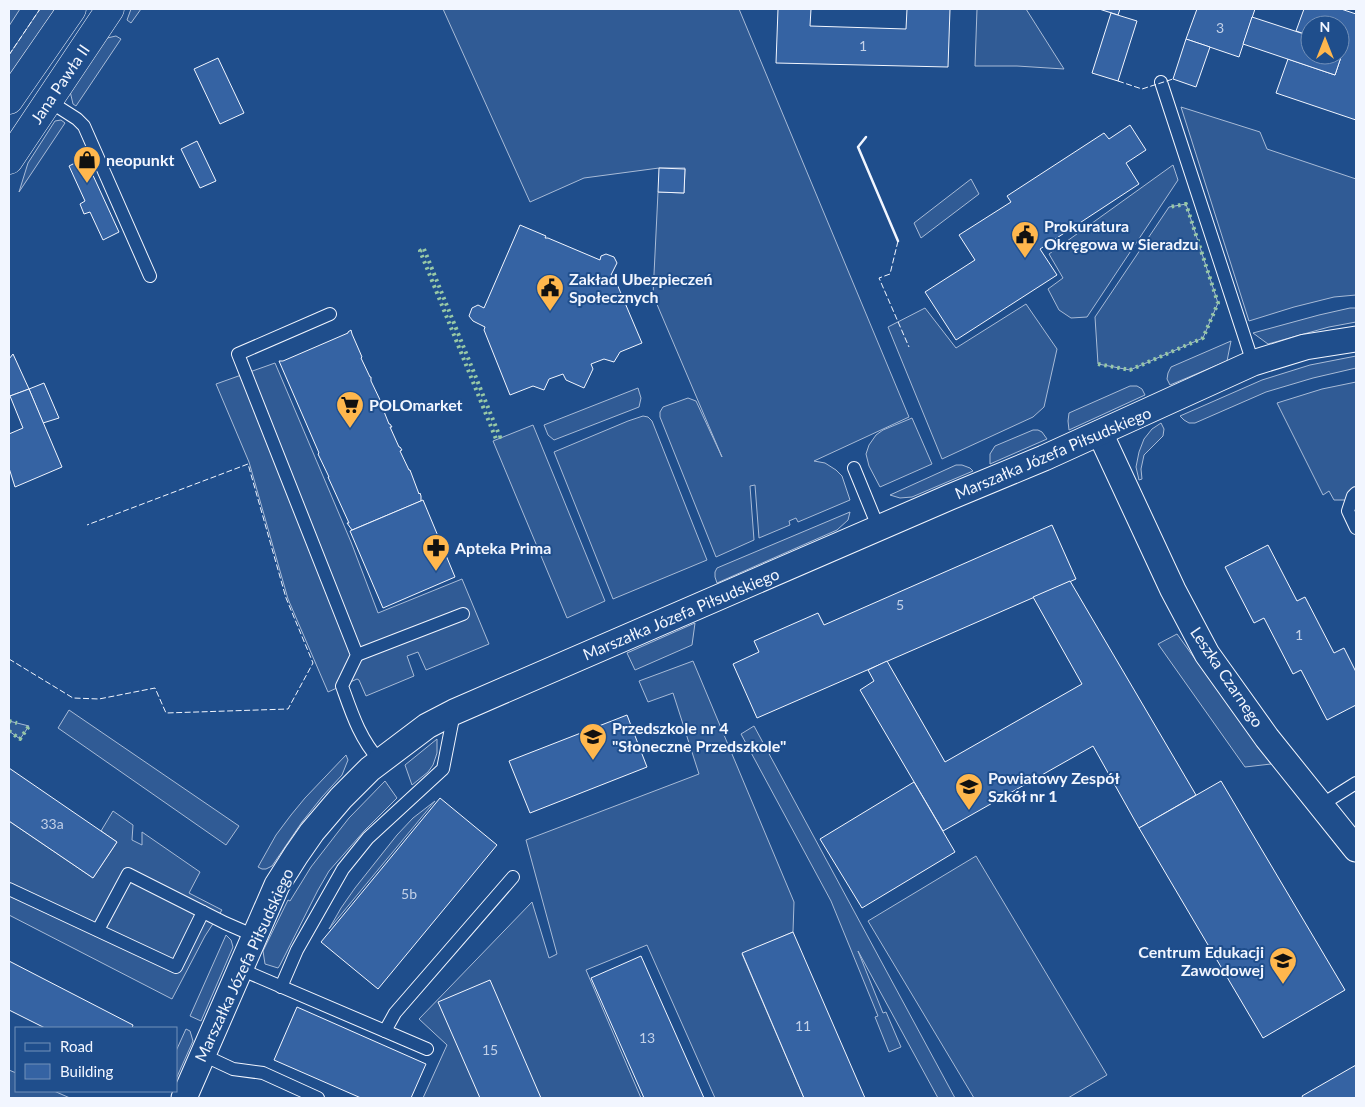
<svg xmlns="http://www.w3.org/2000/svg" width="1365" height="1107" font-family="Lato,sans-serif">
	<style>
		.built { fill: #305b95; stroke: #a8bbd7 }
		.building { fill: #3563a3; stroke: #f2f6ff }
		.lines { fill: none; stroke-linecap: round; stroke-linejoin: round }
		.service-casing { stroke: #f2f6ff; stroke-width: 14 }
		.minor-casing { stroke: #f2f6ff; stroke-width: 27 }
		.secondary-casing { stroke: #f2f6ff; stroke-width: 29 }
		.service { stroke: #1f4e8c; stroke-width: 12 }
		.minor { stroke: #1f4e8c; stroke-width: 25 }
		.secondary { stroke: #1f4e8c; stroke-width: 28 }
		.hedge { stroke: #97c8a6; stroke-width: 4; stroke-dasharray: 2.5 4; stroke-linecap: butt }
		.fence { stroke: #f2f6ff; stroke-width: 1; stroke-dasharray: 6 2.5; stroke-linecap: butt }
		.wall { stroke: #f2f6ff; stroke-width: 2.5 }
		.labels { text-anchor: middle; stroke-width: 4; stroke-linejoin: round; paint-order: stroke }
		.number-label { font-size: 14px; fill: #c3d1e8 }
		.street-label { font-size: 16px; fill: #f2f6ff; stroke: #1f4e8c }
		.poi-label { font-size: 16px; font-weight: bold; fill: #f2f6ff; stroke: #1f4e8c; text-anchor: start }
	</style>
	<rect width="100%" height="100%" fill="#1f4e8c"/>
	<g class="built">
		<polygon points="9,9 20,9 9,26"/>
		<polygon points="40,9 55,9 9,78 9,55"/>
		<polygon points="131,9 141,9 131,23 127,20"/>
		<polygon points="443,9 739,9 909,417 814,461 825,463 836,470 842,476 850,500 798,522 796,518 789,521 790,525 759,538 755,485 750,486 754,540 716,557 660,417 660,412 663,407 688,398 696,401 722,457 653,295 658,192 684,193 685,168 659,168 584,178 530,202"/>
		<polygon points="977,9 1026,9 1064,69 1017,66 975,66"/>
		<polygon points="116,36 121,39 76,106 73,104 70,91 107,38"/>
		<polygon points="1181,107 1260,132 1267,149 1356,179 1356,295 1334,297 1294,307 1249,321"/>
		<polygon points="61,120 65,123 19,192 28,163 55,121"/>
		<polygon points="1173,165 1178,180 1087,317 1071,318 1059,310 1048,289 1063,278 1049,254"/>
		<polygon points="971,179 979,194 921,238 914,223"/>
		<polygon points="1186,204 1218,303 1203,338 1130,370 1098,364 1095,317 1169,207"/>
		<polygon points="1026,304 1057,349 1044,407 1033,417 942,459 888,327 925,308 956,348"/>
		<polygon points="1350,308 1356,308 1356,322 1329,327 1268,344 1253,333 1319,315"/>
		<polygon points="1231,341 1227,361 1170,385 1167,379 1168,373 1171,367"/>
		<polygon points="1356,356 1356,368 1313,378 1266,392 1195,423 1189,423 1184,420 1180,416 1262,380 1310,365"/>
		<polygon points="275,363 351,542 378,613 462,579 489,644 426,670 418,652 407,656 414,676 366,696 359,680 357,679 328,692 288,599 249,462 216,384"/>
		<polygon points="1356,382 1356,500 1334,500 1329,491 1323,495 1277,403 1322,389"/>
		<polygon points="1130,386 1137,386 1142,389 1145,395 1069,430 1068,421 1069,413"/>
		<polygon points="638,388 641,398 639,407 554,440 548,435 544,425"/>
		<polygon points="643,416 648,417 652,421 707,560 613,599 554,452 628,421"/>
		<polygon points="912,418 932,464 880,487 869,466 866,454 869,445 876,435 883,430"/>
		<polygon points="1161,423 1164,429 1163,436 1144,455 1141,469 1142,479 1139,480 1136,467 1139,452 1144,439 1152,429"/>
		<polygon points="533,425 605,601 567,618 493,441"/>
		<polygon points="1033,430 1038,430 1042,432 1047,439 990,464 990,454 995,446"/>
		<polygon points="956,465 962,465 970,468 973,471 912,497 900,498 890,495"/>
		<polygon points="850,512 848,520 837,530 717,583 715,577 715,572 717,568"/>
		<polygon points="695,623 692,645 635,670 627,653"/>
		<polygon points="1177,634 1271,764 1245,767 1158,644"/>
		<polygon points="693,661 794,902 793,932 742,954 804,1098 715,1098 647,945 586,970 641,1098 423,1098 447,1045 419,1019 532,902 549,958 557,954 526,840 699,774 673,693 648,702 639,681"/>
		<polygon points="69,710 239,826 226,845 58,728"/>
		<polygon points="9,721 29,726 20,739 9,731"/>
		<polygon points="754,726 955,1098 938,1098 858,951 883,1013 886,1012 901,1047 889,1052 875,1017 878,1016 831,901 741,734"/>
		<polygon points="437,739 437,753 433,765 428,772 412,785 405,765"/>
		<polygon points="346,755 348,760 342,775 322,797 302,822 272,866 266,869 262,869 258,867 276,835 291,815 305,798"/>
		<polygon points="385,781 397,798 365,830 329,871 318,890 280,965 278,968 265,964 263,951 288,900 290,901 311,867 338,832 349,818"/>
		<polygon points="435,801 329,929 341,908 355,888 397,835 413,818"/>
		<polygon points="113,811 133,825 132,840 142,845 142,832 200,872 189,893 222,910 205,936 172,999 9,915 9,821 93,878 117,842 101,831"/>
		<polygon points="976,856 1107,1075 1068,1098 974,1098 868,921"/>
		<polygon points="226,935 231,940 233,947 201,1021 190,1016"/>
		<polygon points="186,1029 190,1031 193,1041 176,1079 176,1051"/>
		<polygon points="9,1070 16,1073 16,1091 54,1091 70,1098 9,1098"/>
	</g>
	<g class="building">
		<polygon points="778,9 811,9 810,26 906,29 907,9 950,9 948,67 776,63"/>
		<polygon points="1099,9 1120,9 1118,15"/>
		<polygon points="1197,9 1255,9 1239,57 1186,39"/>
		<polygon points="1304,9 1341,9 1356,14 1356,120 1276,93 1288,59 1335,75 1344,48 1340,46 1340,25 1310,25 1310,36 1296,31"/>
		<polygon points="1111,13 1137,21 1118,81 1092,73"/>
		<polygon points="1252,17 1310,36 1310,55 1340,55 1340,46 1344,48 1335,75 1243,44"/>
		<polygon points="1186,39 1210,47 1196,87 1173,79"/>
		<polygon points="218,58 244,113 220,124 194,69"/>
		<polygon points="1130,125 1146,150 1126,163 1139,184 1040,249 1057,275 956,340 925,292 975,260 959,235 1011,202 1007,196 1104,133 1109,139"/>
		<polygon points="197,141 216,181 200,188 181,149"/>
		<polygon points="85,158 119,232 103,240 90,212 84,214 80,204 85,201 69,166"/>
		<polygon points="659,168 685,169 684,193 658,192"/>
		<polygon points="520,225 546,236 545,238 548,238 600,260 601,256 606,254 614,257 617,263 611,275 614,277 642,343 620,352 614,362 604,359 591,364 593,369 584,388 566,380 563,374 549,379 544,390 533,386 510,395 484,330 485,327 473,321 469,316 472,308 478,305 484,308"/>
		<polygon points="351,330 352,334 362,357 361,358 370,377 371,377 371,381 382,404 381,404 389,424 390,424 392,427 390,427 399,447 400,447 402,450 400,451 409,470 410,470 419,494 420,493 421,496 421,501 352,530 347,523 349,523 328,477 329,477 318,454 319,453 279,361 283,361 348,333 348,332"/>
		<polygon points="13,354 29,389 10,396 9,394 9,359"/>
		<polygon points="44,383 59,418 43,423 29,389"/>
		<polygon points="29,389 62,467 15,487 9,468 9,434 23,428 10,396"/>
		<polygon points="423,500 455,577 383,608 350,531"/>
		<polygon points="1052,525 1076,579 757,718 733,664 759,652 754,641 818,613 824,625"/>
		<polygon points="1268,545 1297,601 1305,597 1334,653 1344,648 1356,672 1356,705 1327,720 1301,670 1293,674 1264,618 1254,623 1225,567"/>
		<polygon points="1070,581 1196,795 1139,828 1093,746 943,831 860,690 874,681 868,670 887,661 945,762 1082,684 1033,597"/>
		<polygon points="627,715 647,767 530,813 509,761"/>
		<polygon points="9,768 117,842 93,878 9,821"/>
		<polygon points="1221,781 1345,990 1263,1038 1139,828"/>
		<polygon points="914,782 955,852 862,908 820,839"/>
		<polygon points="440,798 497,845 378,989 321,942"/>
		<polygon points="793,932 865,1098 804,1098 742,953"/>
		<polygon points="641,956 704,1098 644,1098 591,978"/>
		<polygon points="9,961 133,1025 132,1028 45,1028 9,1010"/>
		<polygon points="490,980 541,1098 480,1098 438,1002"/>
		<polygon points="297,1007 426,1064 411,1098 361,1098 274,1060"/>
		<polygon points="1356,1065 1356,1098 1303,1098 1302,1096"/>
	</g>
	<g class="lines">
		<defs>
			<g id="service">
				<polyline points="1161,82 1253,363"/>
				<polyline points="49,101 77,119 84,126 150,276"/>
				<path d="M330,314L238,354L357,655L342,686C352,714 360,739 380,761"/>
				<polyline points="854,468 879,529"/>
				<polyline points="1356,493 1353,496 1348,511 1356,528"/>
				<polyline points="357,655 463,614"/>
				<polyline points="1321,805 1356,783"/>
				<polyline points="9,889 176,967 203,912"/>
				<polyline points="98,930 128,874 225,923 255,936"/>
				<polyline points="240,969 427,1049"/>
				<polyline points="281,987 297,950 343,869 368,838 443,769 454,713"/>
				<polyline points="385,1031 395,1013 513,877"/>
				<polyline points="203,1055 233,1069 263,1073 318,1098"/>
			</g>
			<g id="minor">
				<polyline points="1100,433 1173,590 1207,654 1267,738 1356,849"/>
				<polyline points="184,1098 277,885 296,855 312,832 341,798 370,769 427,726 454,712 950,497 1044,458 1253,363 1305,347 1356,339"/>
			</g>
			<g id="secondary">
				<polyline points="9,100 72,9"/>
				<polyline points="9,160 110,9"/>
			</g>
		</defs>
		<use href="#service" class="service-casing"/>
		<use href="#minor" class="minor-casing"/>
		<use href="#secondary" class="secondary-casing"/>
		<use href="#service" class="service"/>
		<use href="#minor" class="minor"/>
		<use href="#secondary" class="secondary"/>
		<g class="hedge">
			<polygon points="424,249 500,437 496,439 420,251"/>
			<polyline points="1098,364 1130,370 1203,338 1218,303 1186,204 1169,207"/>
			<polyline points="9,721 17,723"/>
			<polyline points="9,731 20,739 29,726"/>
		</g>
		<g class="fence">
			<polyline points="9,55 40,9"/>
			<polyline points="1118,81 1142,89 1173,79"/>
			<polyline points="898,241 890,274 879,278 909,347"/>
			<polyline points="9,659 73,698 99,699 155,688 166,713 288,709 313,663 286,598 248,464 87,525"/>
		</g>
		<polyline class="wall" points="866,137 858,147 898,241"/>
	</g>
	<defs>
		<symbol id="shop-pin" viewBox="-11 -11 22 30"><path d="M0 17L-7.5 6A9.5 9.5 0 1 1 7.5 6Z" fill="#ffb74d" stroke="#1f4e8c"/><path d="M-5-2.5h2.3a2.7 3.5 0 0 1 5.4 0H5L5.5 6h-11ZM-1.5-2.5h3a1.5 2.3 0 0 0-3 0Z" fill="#111"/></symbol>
		<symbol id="civic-pin" viewBox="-11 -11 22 30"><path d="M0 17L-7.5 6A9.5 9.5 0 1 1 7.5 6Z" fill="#ffb74d" stroke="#1f4e8c"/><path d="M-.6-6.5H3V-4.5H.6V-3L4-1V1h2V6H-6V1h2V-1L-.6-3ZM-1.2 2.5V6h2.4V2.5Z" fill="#111"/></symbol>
		<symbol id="supermarket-pin" viewBox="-11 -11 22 30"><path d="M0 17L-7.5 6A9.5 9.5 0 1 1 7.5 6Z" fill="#ffb74d" stroke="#1f4e8c"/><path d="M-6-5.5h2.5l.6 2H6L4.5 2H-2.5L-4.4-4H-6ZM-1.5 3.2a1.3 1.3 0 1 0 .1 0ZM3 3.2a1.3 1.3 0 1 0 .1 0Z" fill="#111"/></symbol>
		<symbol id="pharmacy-pin" viewBox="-11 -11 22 30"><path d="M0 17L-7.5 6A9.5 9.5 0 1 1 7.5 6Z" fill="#ffb74d" stroke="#1f4e8c"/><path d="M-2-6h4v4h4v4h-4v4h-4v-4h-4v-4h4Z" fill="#111"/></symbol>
		<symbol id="school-pin" viewBox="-11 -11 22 30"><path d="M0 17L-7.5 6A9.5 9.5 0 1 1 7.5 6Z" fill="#ffb74d" stroke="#1f4e8c"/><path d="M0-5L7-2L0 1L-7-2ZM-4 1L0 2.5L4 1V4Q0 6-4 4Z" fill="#111"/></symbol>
	</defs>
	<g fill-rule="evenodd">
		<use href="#shop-pin" x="71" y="144" width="32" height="43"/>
		<use href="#civic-pin" x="1009" y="219" width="32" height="43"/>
		<use href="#civic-pin" x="534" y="272" width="32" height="43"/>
		<use href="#supermarket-pin" x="334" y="389" width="32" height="43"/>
		<use href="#pharmacy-pin" x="420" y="532" width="32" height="43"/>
		<use href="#school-pin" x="577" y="721" width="32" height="43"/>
		<use href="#school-pin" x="953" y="771" width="32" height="43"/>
		<use href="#school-pin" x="1267" y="945" width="32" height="43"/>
	</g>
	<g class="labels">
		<g class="number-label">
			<text x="1220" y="33">3</text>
			<text x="863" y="51">1</text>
			<text x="900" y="610">5</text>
			<text x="1299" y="640">1</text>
			<text x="52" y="829">33a</text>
			<text x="409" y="899">5b</text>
			<text x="803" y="1031">11</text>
			<text x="647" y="1043">13</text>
			<text x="490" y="1055">15</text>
		</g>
		<g class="street-label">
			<text transform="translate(60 84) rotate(-56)" y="6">Jana Pawła II</text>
			<text transform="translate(1053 453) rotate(-23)" y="6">Marszałka Józefa Piłsudskiego</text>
			<text transform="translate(681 614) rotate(-23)" y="6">Marszałka Józefa Piłsudskiego</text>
			<text transform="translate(1227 677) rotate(56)" y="6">Leszka Czarnego</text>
			<text transform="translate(244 965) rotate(-65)" y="6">Marszałka Józefa Piłsudskiego</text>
		</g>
		<g class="poi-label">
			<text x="106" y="166">neopunkt</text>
			<text x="1044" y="232">Prokuratura<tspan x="1044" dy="18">Okręgowa w Sieradzu</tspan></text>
			<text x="569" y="285">Zakład Ubezpieczeń<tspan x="569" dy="18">Społecznych</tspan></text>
			<text x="369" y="411">POLOmarket</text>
			<text x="455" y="554">Apteka Prima</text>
			<text x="612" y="734">Przedszkole nr 4<tspan x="612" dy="18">"Słoneczne Przedszkole"</tspan></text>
			<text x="988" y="784">Powiatowy Zespół<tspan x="988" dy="18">Szkół nr 1</tspan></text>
			<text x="1264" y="958" text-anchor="end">Centrum Edukacji<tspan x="1264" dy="18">Zawodowej</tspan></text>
		</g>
	</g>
	<rect width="1365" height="1107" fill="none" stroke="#f2f6ff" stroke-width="20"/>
	<rect x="15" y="1027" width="162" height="65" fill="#1f4e8c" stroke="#7391ba"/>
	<rect x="25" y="1043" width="25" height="8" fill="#1f4e8c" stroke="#7391ba"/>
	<text x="60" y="1052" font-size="15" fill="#f2f6ff">Road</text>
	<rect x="25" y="1064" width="25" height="15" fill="#3563a3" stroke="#7391ba"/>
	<text x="60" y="1077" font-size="15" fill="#f2f6ff">Building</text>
	<g transform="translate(1325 40)"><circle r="24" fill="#1f4e8c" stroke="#7391ba"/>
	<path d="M0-4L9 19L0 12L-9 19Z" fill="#ffb74d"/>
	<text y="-8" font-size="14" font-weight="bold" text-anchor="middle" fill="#f2f6ff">N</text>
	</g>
</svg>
